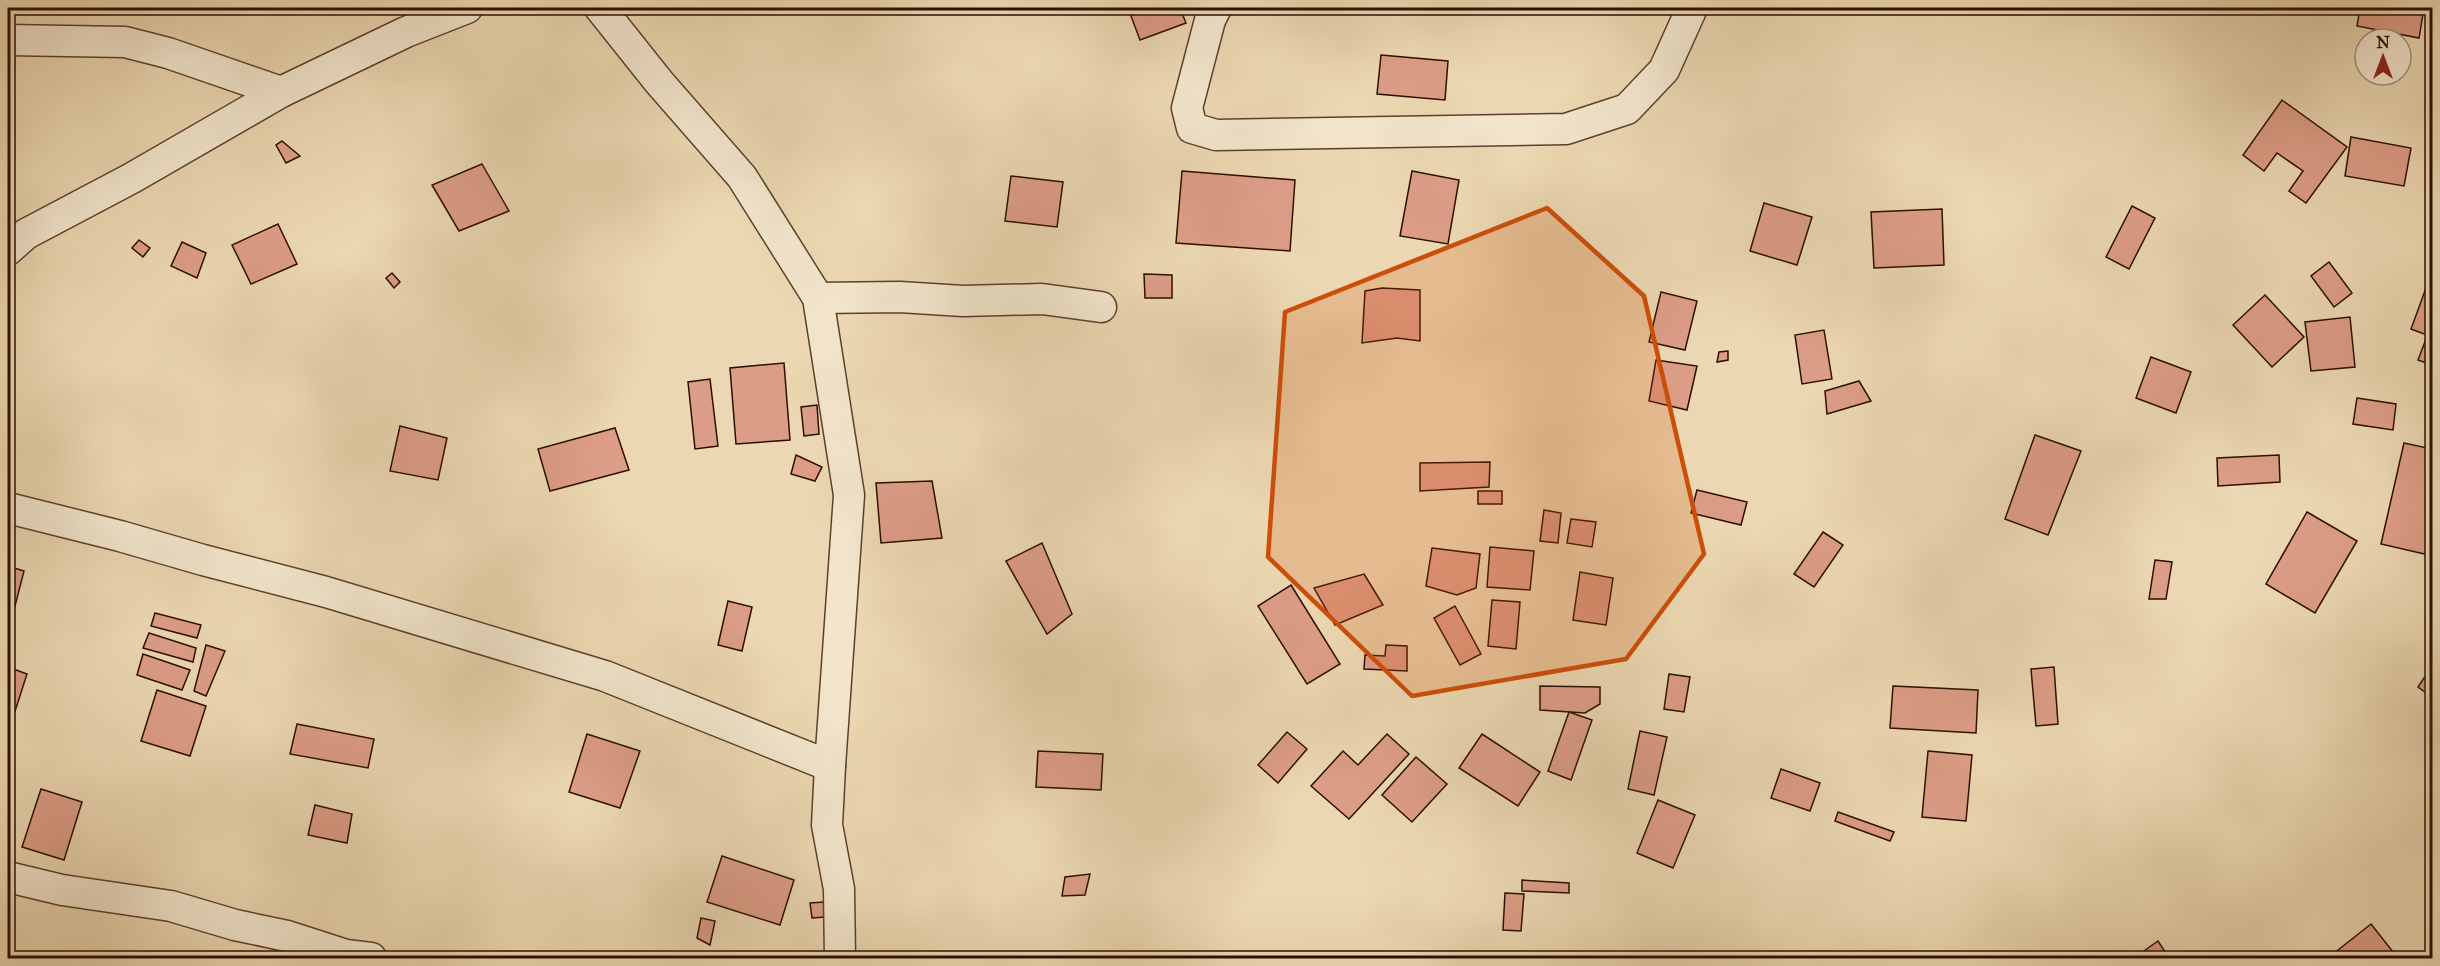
<svg xmlns="http://www.w3.org/2000/svg" width="2440" height="966" font-family="'IM FELL Great Primer',serif">
	<style>
		.building { fill: #dc9d86; stroke: #2d0e00; stroke-width: 1.5 }
		.lines { fill: none; stroke-linecap: round; stroke-linejoin: round }
		.street-casing { stroke: #5c402c; stroke-width: 33 }
		.street { stroke: #f2e5cc; stroke-width: 30 }
		.marked { fill: #cc4e0a; fill-opacity: 0.2; stroke: #cc4e0a; stroke-width: 4.5; stroke-linejoin: round }
	</style>
	<rect width="100%" height="100%" fill="#ebd7b1"/>
	<filter id="stains"><feTurbulence type="fractalNoise" baseFrequency=".00333" numOctaves="4"/><feColorMatrix values="0 0 0 0 .2 0 0 0 0 .09 0 0 0 0 .02 0 0 0 .5 -.17"/></filter>
	<radialGradient id="worn" r=".72"><stop offset=".6" stop-color="#630" stop-opacity="0"/><stop offset="1" stop-color="#630" stop-opacity=".3"/></radialGradient>
	<g class="building">
		<polygon points="1128,8 1180,8 1186,23 1140,40"/>
		<polygon points="2360,8 2424,8 2419,38 2357,26"/>
		<polygon points="1381,55 1448,61 1445,100 1377,94"/>
		<polygon points="2282,100 2347,147 2306,203 2289,191 2303,171 2277,153 2264,171 2243,155"/>
		<polygon points="2351,137 2411,148 2404,186 2345,176"/>
		<polygon points="282,141 300,156 286,163 276,145"/>
		<polygon points="482,164 509,211 459,231 432,185"/>
		<polygon points="1182,171 1295,180 1290,251 1176,243"/>
		<polygon points="1412,171 1459,180 1448,244 1400,236"/>
		<polygon points="1011,176 1063,182 1057,227 1005,221"/>
		<polygon points="1764,203 1812,217 1797,265 1750,251"/>
		<polygon points="2132,206 2155,218 2129,269 2106,257"/>
		<polygon points="1942,209 1944,265 1874,268 1871,212"/>
		<polygon points="278,224 297,264 251,284 232,245"/>
		<polygon points="139,240 150,248 143,257 132,248"/>
		<polygon points="182,242 206,253 197,278 171,266"/>
		<polygon points="2329,262 2352,293 2334,307 2311,276"/>
		<polygon points="392,273 400,282 394,288 386,278"/>
		<polygon points="1144,274 1172,275 1172,298 1145,298"/>
		<polygon points="1382,288 1420,290 1420,341 1397,338 1362,343 1365,291"/>
		<polygon points="2426,288 2432,291 2432,337 2411,329"/>
		<polygon points="1661,292 1697,301 1685,350 1649,342"/>
		<polygon points="2265,295 2304,337 2272,367 2233,325"/>
		<polygon points="2350,317 2355,367 2311,371 2305,322"/>
		<polygon points="1824,330 1832,379 1802,384 1795,335"/>
		<polygon points="2426,339 2432,341 2432,365 2418,360"/>
		<polygon points="1728,351 1728,360 1717,362 1719,352"/>
		<polygon points="2151,357 2191,372 2176,413 2136,398"/>
		<polygon points="1656,360 1697,366 1687,410 1649,401"/>
		<polygon points="784,363 790,440 736,444 730,368"/>
		<polygon points="710,379 718,446 695,449 688,382"/>
		<polygon points="1859,381 1871,401 1827,414 1825,391"/>
		<polygon points="2357,398 2396,404 2393,430 2353,424"/>
		<polygon points="817,405 819,434 804,436 801,407"/>
		<polygon points="400,426 447,438 438,480 390,471"/>
		<polygon points="615,428 629,470 550,491 538,449"/>
		<polygon points="2035,435 2081,451 2048,535 2005,519"/>
		<polygon points="2404,443 2432,449 2432,540 2429,555 2381,544"/>
		<polygon points="796,455 822,467 815,481 791,474"/>
		<polygon points="2279,455 2280,482 2218,486 2217,458"/>
		<polygon points="1490,462 1489,487 1420,491 1420,463"/>
		<polygon points="932,481 942,538 881,543 876,483"/>
		<polygon points="1697,490 1747,502 1741,525 1691,513"/>
		<rect x="1478" y="491" width="24" height="13"/>
		<polygon points="1544,510 1561,513 1558,543 1540,541"/>
		<polygon points="2307,512 2357,541 2315,613 2266,584"/>
		<polygon points="1571,519 1596,522 1592,547 1567,543"/>
		<polygon points="1823,532 1843,545 1814,587 1794,574"/>
		<polygon points="1042,543 1072,614 1047,634 1006,561"/>
		<polygon points="1490,547 1534,551 1530,590 1487,587"/>
		<polygon points="1432,548 1480,554 1476,588 1457,595 1426,586"/>
		<polygon points="2155,560 2172,562 2166,599 2149,599"/>
		<polygon points="8,566 24,571 8,633"/>
		<polygon points="1580,572 1613,578 1606,625 1573,620"/>
		<polygon points="1364,574 1383,605 1335,625 1314,588"/>
		<polygon points="1291,585 1340,664 1307,684 1258,606"/>
		<polygon points="1492,600 1520,602 1516,649 1488,646"/>
		<polygon points="728,601 752,607 742,651 718,645"/>
		<polygon points="1455,606 1481,654 1460,665 1434,618"/>
		<polygon points="155,613 201,625 197,638 151,626"/>
		<polygon points="149,633 196,648 193,662 143,648"/>
		<polygon points="206,645 225,651 206,696 194,691"/>
		<polygon points="1386,645 1407,646 1407,671 1364,669 1365,655 1385,656"/>
		<polygon points="143,654 190,670 182,690 137,675"/>
		<polygon points="2432,666 2432,697 2418,687"/>
		<polygon points="8,667 27,674 8,733"/>
		<polygon points="2054,667 2058,724 2036,726 2031,669"/>
		<polygon points="1669,674 1690,677 1684,712 1664,709"/>
		<polygon points="1540,686 1600,687 1600,704 1585,713 1540,710"/>
		<polygon points="1893,686 1978,690 1976,733 1890,728"/>
		<polygon points="157,690 206,706 190,756 141,741"/>
		<polygon points="1569,712 1592,720 1571,780 1548,771"/>
		<polygon points="297,724 374,739 368,768 290,754"/>
		<polygon points="1640,731 1667,737 1654,795 1628,789"/>
		<polygon points="1287,732 1307,749 1278,783 1258,765"/>
		<polygon points="587,734 640,751 620,808 569,792"/>
		<polygon points="1387,734 1409,754 1349,819 1311,786 1343,751 1358,765"/>
		<polygon points="1482,734 1540,772 1518,806 1459,768"/>
		<polygon points="1038,751 1103,754 1101,790 1036,787"/>
		<polygon points="1928,751 1972,755 1966,821 1922,817"/>
		<polygon points="1416,757 1447,784 1412,822 1382,795"/>
		<polygon points="1781,769 1820,783 1810,811 1771,798"/>
		<polygon points="41,789 82,802 64,860 22,847"/>
		<polygon points="1658,800 1695,815 1673,868 1637,853"/>
		<polygon points="315,805 352,814 347,843 308,835"/>
		<polygon points="1838,812 1894,832 1890,841 1835,821"/>
		<polygon points="722,856 794,880 780,925 707,902"/>
		<polygon points="1090,874 1085,895 1062,896 1065,877"/>
		<polygon points="1522,880 1569,883 1569,893 1522,891"/>
		<polygon points="1505,893 1524,894 1521,931 1503,930"/>
		<polygon points="824,902 825,917 812,918 810,903"/>
		<polygon points="701,918 715,921 710,945 697,938"/>
		<polygon points="2371,924 2397,957 2328,958"/>
		<polygon points="2158,941 2169,958 2134,958"/>
	</g>
	<g class="lines">
		<defs>
			<g id="street">
				<polyline points="1216,8 1210,20 1187,108 1192,128 1216,135 1566,129 1627,109 1664,70 1692,8"/>
				<polyline points="8,40 125,42 168,53 281,92"/>
				<polyline points="8,250 26,234 132,178 281,92 406,32 467,8"/>
				<polyline points="818,298 900,297 963,301 1042,299 1101,307"/>
				<polyline points="8,508 120,536 203,560 326,592 605,676 830,766 849,495 818,298 742,177 659,82 600,8"/>
				<polyline points="830,766 827,825 839,889 840,958"/>
				<polyline points="8,877 62,890 171,906 235,925 287,936 346,955 371,958"/>
			</g>
		</defs>
		<use href="#street" class="street-casing"/>
		<use href="#street" class="street"/>
	</g>
	<path class="marked" d="M1547,208L1644,296L1704,554L1626,659L1412,696L1268,557L1285,312Z"/>
	<rect width="2440" height="966" fill="none" stroke="#ebd7b1" stroke-width="30"/>
	<rect x="9" y="9" width="2422" height="948" fill="none" stroke="#2d0e00" stroke-width="3"/>
	<rect x="15" y="15" width="2410" height="936" fill="none" stroke="#2d0e00" stroke-width="1.5"/>
	<g transform="translate(2383 57)"><circle r="28" fill="#f2e5cc" stroke="#a38f7a" stroke-width="1.5"/>
	<path d="M0-4.5L10 22L0 15L-10 22Z" fill="#8f2418"/>
	<text y="-9" font-size="16" font-weight="bold" text-anchor="middle" fill="#2d0e00">N</text>
	</g>
	<rect width="100%" height="100%" filter="url(#stains)"/>
	<rect width="100%" height="100%" fill="url(#worn)"/>
</svg>
